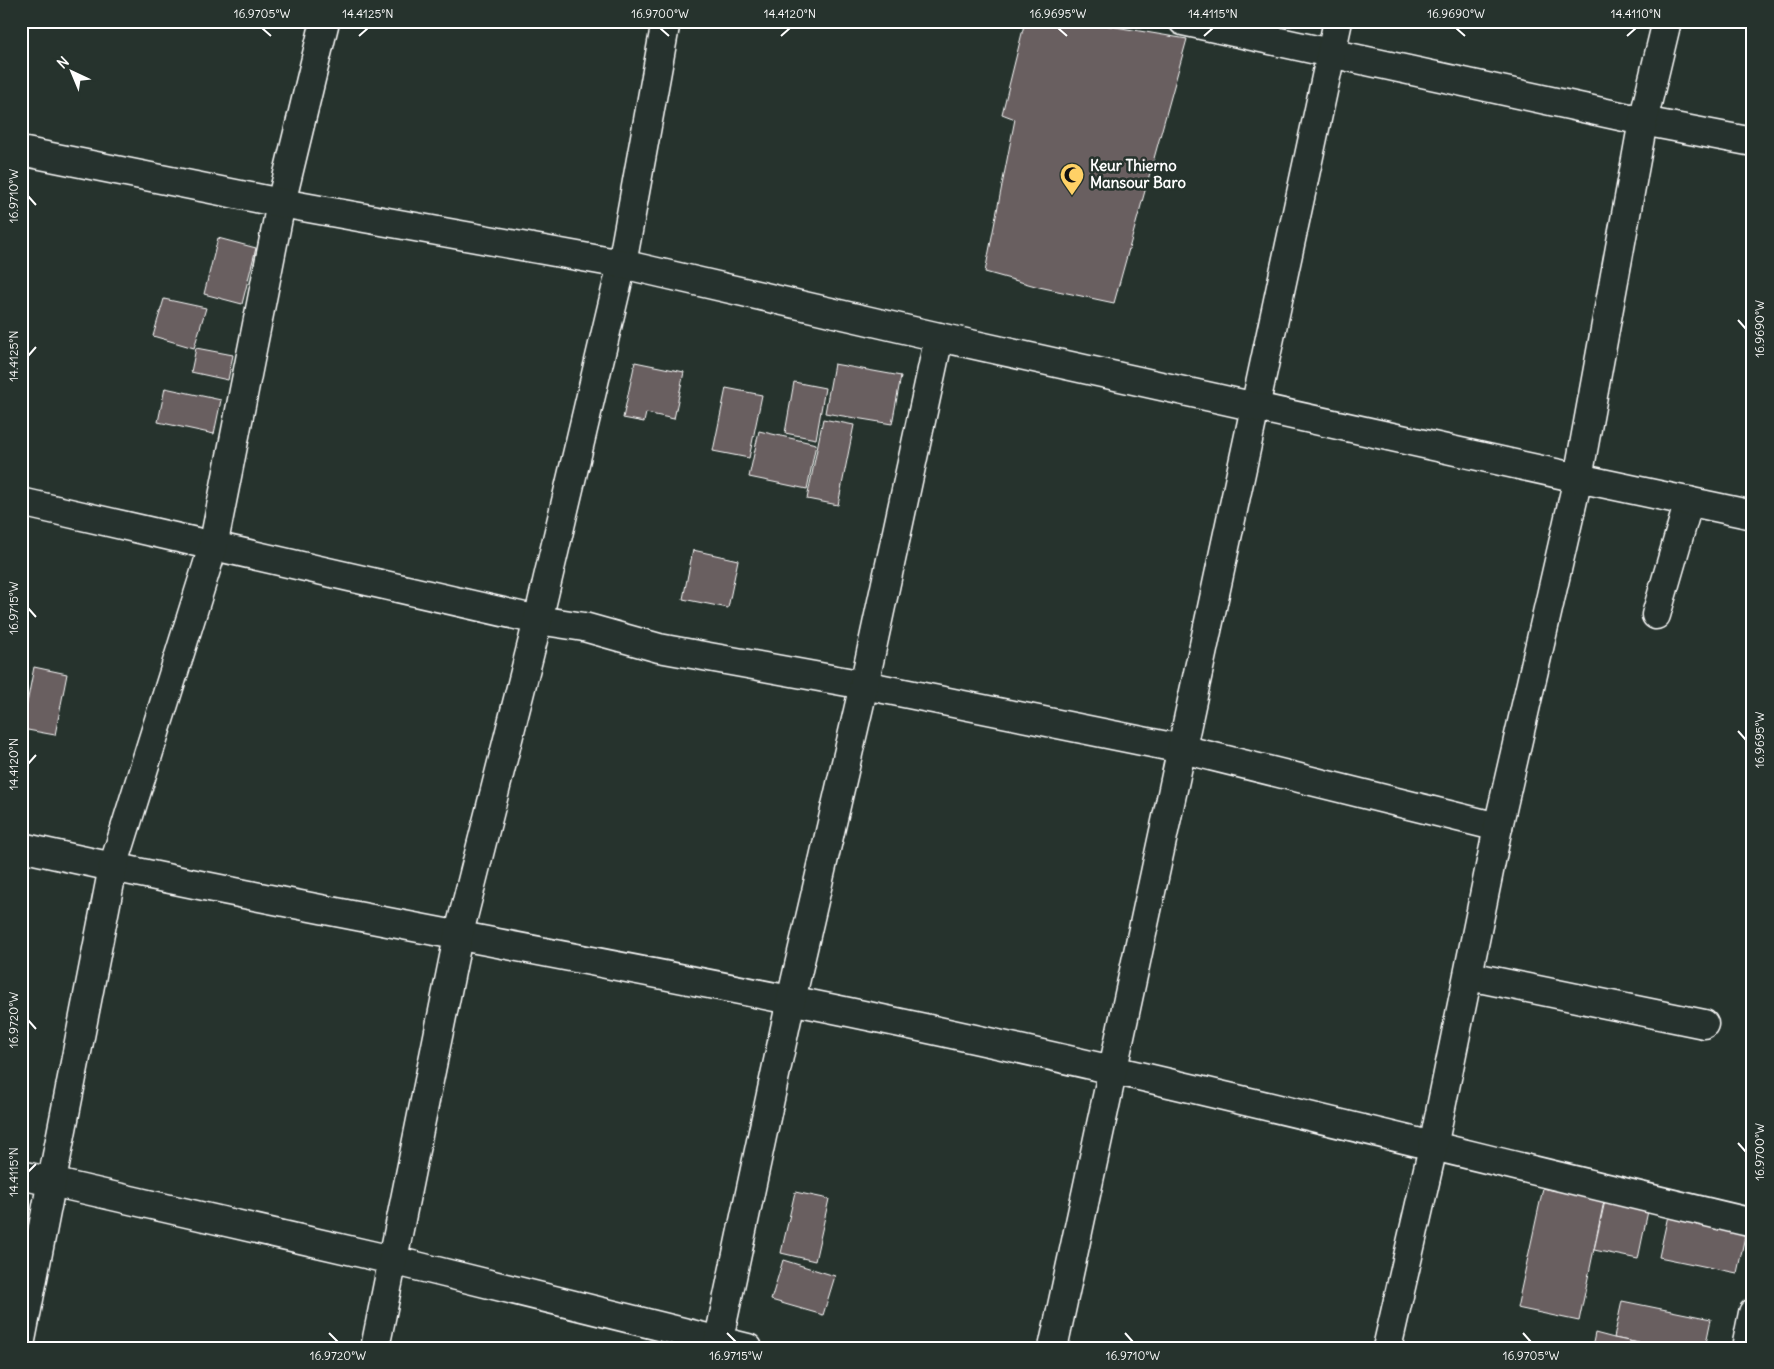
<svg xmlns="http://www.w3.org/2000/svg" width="1774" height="1369" font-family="Delius,sans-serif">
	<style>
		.building { fill: #695e60; stroke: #fff }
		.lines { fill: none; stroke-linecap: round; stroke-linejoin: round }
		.minor-casing { stroke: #fff; stroke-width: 31 }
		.major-casing { stroke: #fff; stroke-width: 31 }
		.minor { stroke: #26332d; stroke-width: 28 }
		.major { stroke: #26332d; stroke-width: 28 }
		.ticks { fill: none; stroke: #fff; stroke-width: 2 }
		.labels { text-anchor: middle; stroke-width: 5; stroke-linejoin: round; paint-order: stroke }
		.poi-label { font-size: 15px; font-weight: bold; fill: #fff; stroke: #26332d; text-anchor: start }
		.neatline { fill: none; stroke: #fff; stroke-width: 2 }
		.ticks-label { font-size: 12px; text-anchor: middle; fill: #fff }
	</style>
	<rect width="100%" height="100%" fill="#26332d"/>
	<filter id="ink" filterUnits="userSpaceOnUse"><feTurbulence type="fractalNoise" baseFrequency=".02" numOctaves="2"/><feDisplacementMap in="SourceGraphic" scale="10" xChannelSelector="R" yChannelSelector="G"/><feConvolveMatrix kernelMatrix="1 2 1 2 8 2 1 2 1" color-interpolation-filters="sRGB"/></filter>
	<g filter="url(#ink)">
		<g class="building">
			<polygon points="1025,21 1080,21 1187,39 1114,303 1039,287 985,272 1015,119 1002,114"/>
			<polygon points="218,238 256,248 242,304 204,294"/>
			<polygon points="164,299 206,308 194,348 153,336"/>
			<polygon points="196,348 233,355 228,380 191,372"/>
			<polygon points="635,362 684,372 674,419 646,413 644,422 623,418"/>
			<polygon points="834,364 901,376 892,424 825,413"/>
			<polygon points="794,382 825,388 816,439 785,433"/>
			<polygon points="165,388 221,400 214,434 158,422"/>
			<polygon points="726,388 762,395 749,458 713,451"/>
			<polygon points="823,419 854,425 838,505 807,499"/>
			<polygon points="759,431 816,444 807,489 749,477"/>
			<polygon points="693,550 738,560 728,608 683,599"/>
			<polygon points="34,667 67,674 55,735 22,729"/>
			<polygon points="1543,1188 1604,1201 1579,1321 1517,1308"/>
			<polygon points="795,1192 829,1199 815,1261 781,1253"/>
			<polygon points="1606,1196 1649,1206 1638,1259 1594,1250"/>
			<polygon points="1669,1211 1747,1227 1737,1273 1659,1257"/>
			<polygon points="783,1260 835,1276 823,1315 771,1300"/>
			<polygon points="1622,1301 1711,1319 1705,1348 1663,1348 1614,1338"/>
			<polygon points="1595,1333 1614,1338 1663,1348 1592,1348"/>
		</g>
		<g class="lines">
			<defs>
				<g id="minor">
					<polyline points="1183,21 1643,121 1753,142"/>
					<polyline points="21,502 538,620 584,627 659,648 864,685 1182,749 1498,827"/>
					<polyline points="1656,615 1689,501"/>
					<path d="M21,847C276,904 534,948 790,1000C1113,1065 1432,1147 1753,1223"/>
					<polyline points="1469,976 1704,1024"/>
					<polyline points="21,1175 392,1260 748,1348"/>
					<polyline points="21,1340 113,867 213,547 281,203 325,21"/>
					<polyline points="375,1348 458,937 538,620 622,264 666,21"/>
					<polyline points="717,1348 791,1000 864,685 939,337"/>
					<polyline points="1053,1348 1338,21"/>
					<polyline points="1387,1348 1433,1147 1498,827 1578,478 1753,515"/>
					<polyline points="1746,1348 1753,1313"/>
				</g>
				<polyline id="major" points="21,151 281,203 622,264 939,337 1578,478 1643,121 1667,21"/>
			</defs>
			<use href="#minor" class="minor-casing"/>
			<use href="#major" class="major-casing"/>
			<use href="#minor" class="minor"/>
			<use href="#major" class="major"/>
		</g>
	</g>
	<path class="ticks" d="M262,28L271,36M660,28L669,36M1058,28L1067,36M1456,28L1465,36M359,36L368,28M781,36L790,28M1204,36L1213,28M1627,36L1636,28M28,196L36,205M1738,320L1746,329M28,356L36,347M28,608L36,617M1738,731L1746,740M28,764L36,755M28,1020L36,1029M1738,1143L1746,1152M28,1172L36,1164M329,1333L338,1342M727,1333L736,1342M1125,1333L1133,1342M1523,1333L1531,1342"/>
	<defs>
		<symbol id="mosque-pin" viewBox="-11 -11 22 30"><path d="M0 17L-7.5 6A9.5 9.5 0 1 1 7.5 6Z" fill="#ffd166" stroke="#26332d"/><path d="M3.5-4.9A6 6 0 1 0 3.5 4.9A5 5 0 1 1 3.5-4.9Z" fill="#111"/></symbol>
	</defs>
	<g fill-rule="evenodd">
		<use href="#mosque-pin" x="1058" y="161" width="28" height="38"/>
	</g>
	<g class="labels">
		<g class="poi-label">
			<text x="1090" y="171">Keur Thierno<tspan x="1090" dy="17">Mansour Baro</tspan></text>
		</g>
	</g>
	<rect width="1774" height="1369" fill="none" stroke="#26332d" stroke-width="55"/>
	<g transform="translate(72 72) rotate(316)" stroke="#26332d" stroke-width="4" paint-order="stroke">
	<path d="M0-4L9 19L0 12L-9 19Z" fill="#ffffff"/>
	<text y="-8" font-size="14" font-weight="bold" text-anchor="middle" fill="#ffffff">N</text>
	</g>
	<rect x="28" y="28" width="1718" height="1314" class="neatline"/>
	<g class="ticks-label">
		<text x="262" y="18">16.9705°W</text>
		<text x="368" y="18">14.4125°N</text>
		<text x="660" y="18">16.9700°W</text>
		<text x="790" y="18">14.4120°N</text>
		<text x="1058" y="18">16.9695°W</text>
		<text x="1213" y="18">14.4115°N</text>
		<text x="1456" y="18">16.9690°W</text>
		<text x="1636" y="18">14.4110°N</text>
		<text transform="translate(14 196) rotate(-90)" y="4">16.9710°W</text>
		<text transform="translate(1760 329) rotate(-90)" y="4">16.9690°W</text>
		<text transform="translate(14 356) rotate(-90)" y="4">14.4125°N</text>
		<text transform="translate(14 608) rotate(-90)" y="4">16.9715°W</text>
		<text transform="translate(1760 740) rotate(-90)" y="4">16.9695°W</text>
		<text transform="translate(14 764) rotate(-90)" y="4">14.4120°N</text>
		<text transform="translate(14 1020) rotate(-90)" y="4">16.9720°W</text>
		<text transform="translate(1760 1152) rotate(-90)" y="4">16.9700°W</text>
		<text transform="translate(14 1172) rotate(-90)" y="4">14.4115°N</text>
		<text x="338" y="1360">16.9720°W</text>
		<text x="736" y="1360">16.9715°W</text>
		<text x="1133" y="1360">16.9710°W</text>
		<text x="1531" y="1360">16.9705°W</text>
	</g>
</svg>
